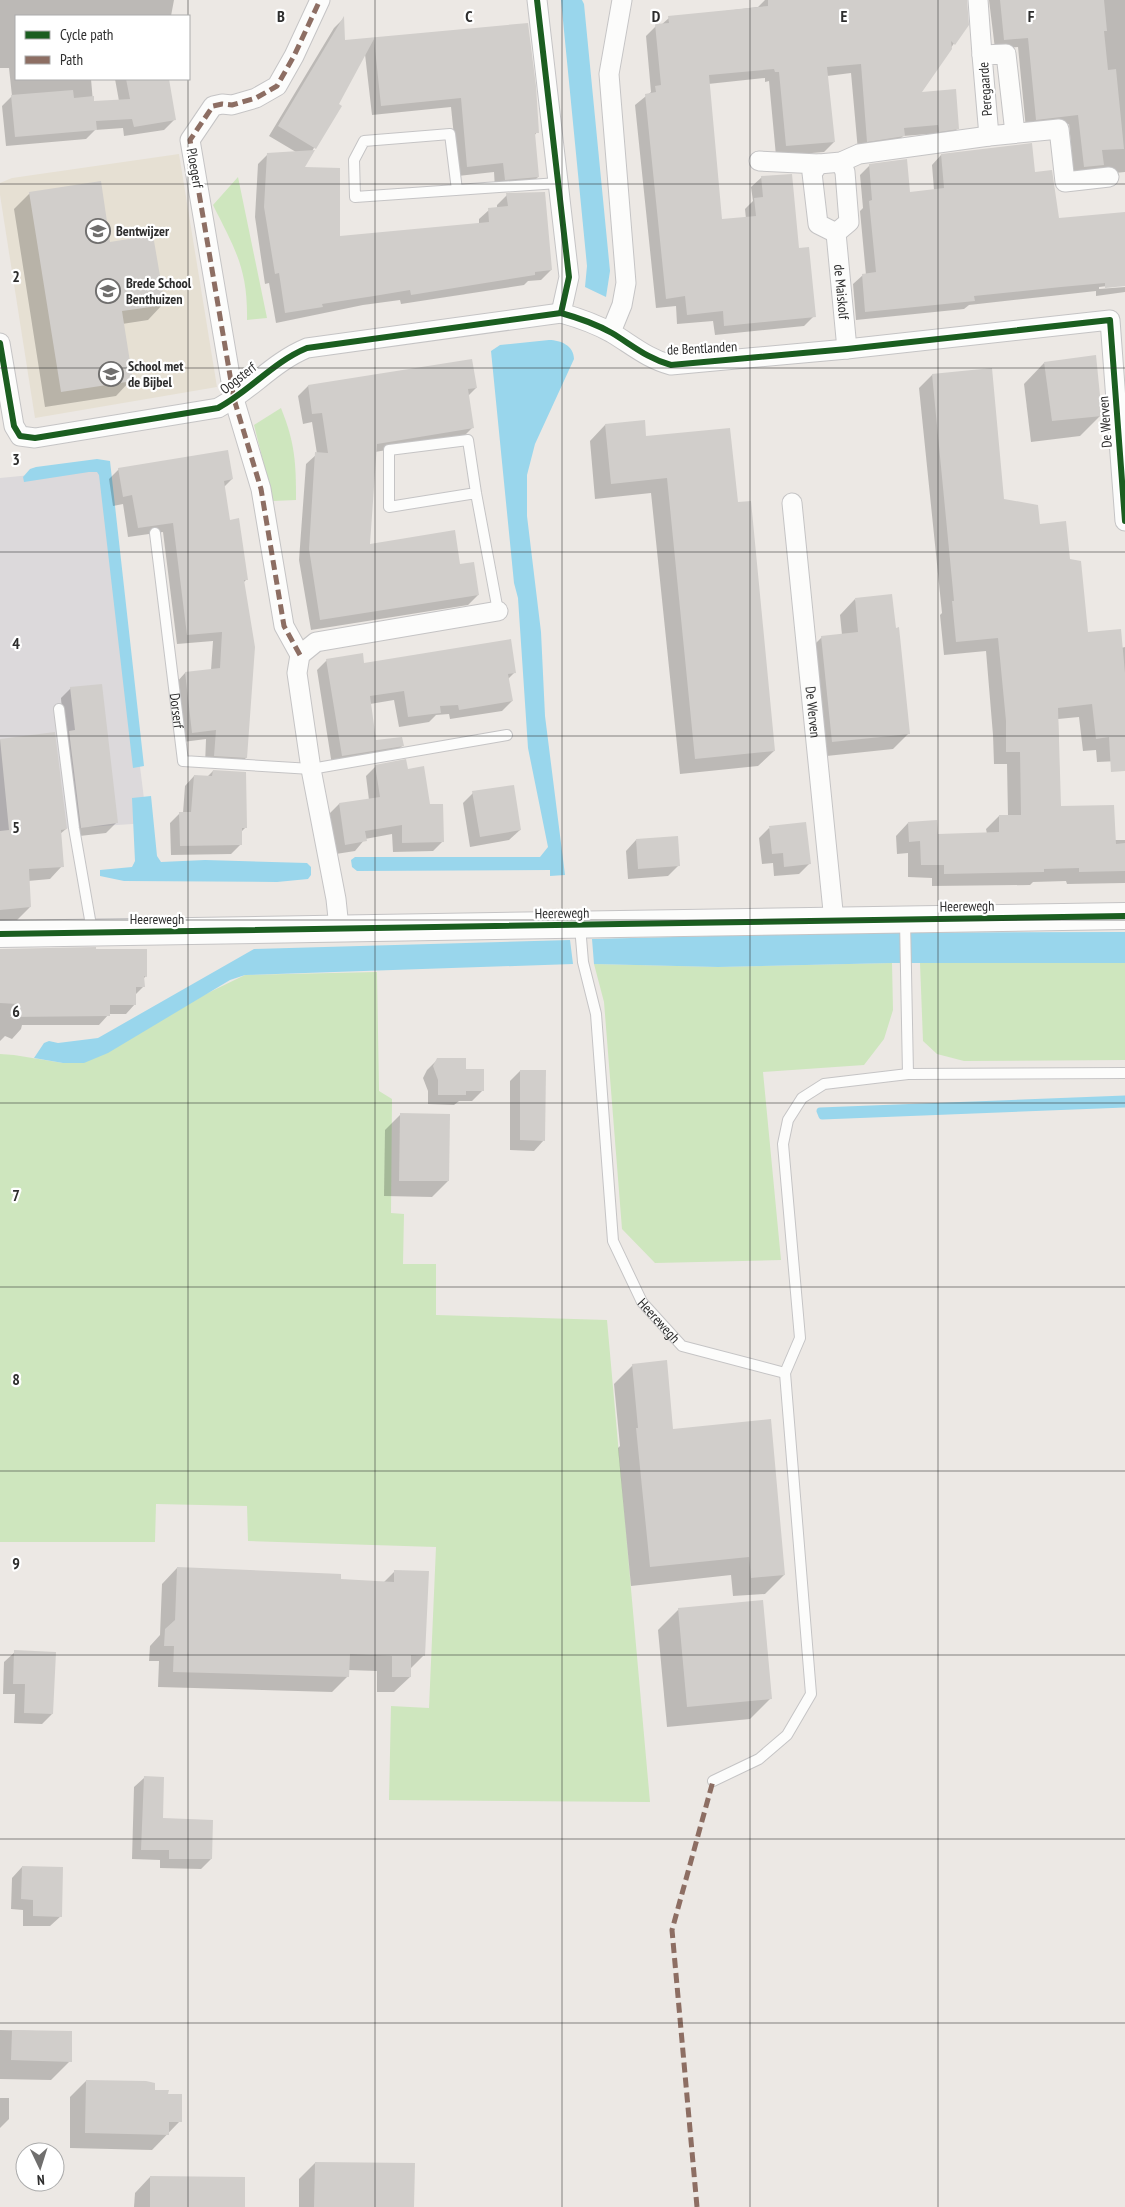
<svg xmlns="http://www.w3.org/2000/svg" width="1125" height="2207" font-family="'PT Sans Narrow',sans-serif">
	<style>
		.industrial { fill: #dcd9db }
		.education { fill: #e6e0d3 }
		.green { fill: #cee6be }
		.water { fill: #99d6ec }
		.shadow { fill: #0003; fill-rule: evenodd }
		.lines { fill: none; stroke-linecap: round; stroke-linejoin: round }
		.stream { stroke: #99d6ec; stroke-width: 7 }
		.building { fill: #d1cecb }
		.lane-casing { stroke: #c5c4c5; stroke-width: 12 }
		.street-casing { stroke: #c5c4c5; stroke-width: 21 }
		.secondary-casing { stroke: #c5c4c5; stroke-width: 28 }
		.lane { stroke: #fcfcfb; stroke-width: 10 }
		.street { stroke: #fcfcfb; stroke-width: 19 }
		.secondary { stroke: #fcfcfb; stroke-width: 26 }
		.quiet { stroke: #8d6e63; stroke-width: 5; stroke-dasharray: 10 5; stroke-linecap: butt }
		.cycleway-casing { stroke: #fff; stroke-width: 9 }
		.cycleway { stroke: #1b5e20; stroke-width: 6 }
		.grid { fill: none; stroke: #2e2e2e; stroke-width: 1; stroke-opacity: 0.55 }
		.labels { text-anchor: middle; stroke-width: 4.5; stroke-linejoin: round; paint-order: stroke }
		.street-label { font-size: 14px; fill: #2e2e2e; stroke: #fff }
		.poi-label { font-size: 14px; font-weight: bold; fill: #2e2e2e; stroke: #fff; text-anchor: start }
		.grid-label { font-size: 16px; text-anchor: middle; font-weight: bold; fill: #2e2e2e; stroke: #fff; stroke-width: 4.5; stroke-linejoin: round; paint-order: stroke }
	</style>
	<rect width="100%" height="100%" fill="#ece8e4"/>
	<polygon class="industrial" points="103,468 147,823 0,833 0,478"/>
	<polygon class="education" points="179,154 217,387 35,418 0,195 0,183 12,178"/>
	<g class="green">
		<path d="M238,177L267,318L247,320C248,269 235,249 213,205Z"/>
		<path d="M281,408C295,443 296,462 296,500L273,501L254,425Z"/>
		<polygon points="892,963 893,1010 884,1039 864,1065 763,1072 781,1260 655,1263 622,1229 604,1002 594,964 718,967"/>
		<polygon points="920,963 1125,963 1125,1060 964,1061 937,1054 923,1041"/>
		<polygon points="377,972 379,1091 392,1099 391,1213 404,1214 403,1264 436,1264 436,1315 607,1320 650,1802 389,1800 391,1706 429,1708 436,1547 248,1541 247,1506 156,1504 155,1542 0,1542 0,1054 14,1055 63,1063 245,975"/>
	</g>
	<g class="water">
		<polygon points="561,0 582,0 584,4 610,271 606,297 585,287 587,266"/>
		<path d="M549,340C561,340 574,346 574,359L535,444L527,475V516L541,632L545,716L565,875L550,876V870L357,871L352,867L351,860L355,857H540L548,847L528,748L518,598L514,583L491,351L500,345Z"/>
		<polygon points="97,459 110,461 144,766 133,768 99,475 97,472 89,472 24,482 23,477 30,469 36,467"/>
		<polygon points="151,796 157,856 161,862 205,860 307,863 311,867 311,875 308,879 277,882 124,881 100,876 100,870 132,867 135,861 132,798"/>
		<polygon points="1125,932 1125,963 892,963 718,967 594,964 592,939 830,933"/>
		<polygon points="570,940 573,964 245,975 230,980 108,1053 84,1063 63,1063 34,1058 44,1043 49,1041 58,1043 98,1038 254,949"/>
	</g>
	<g class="shadow">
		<polygon points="0,0 174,0 171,16 16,16 16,79 91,79 93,102 119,101 115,79 168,79 174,120 164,130 124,136 123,128 95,130 86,139 6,146 2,106 12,96 9,68 0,68"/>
		<polygon points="765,0 967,0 967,24 920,94 958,128 948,138 929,141 928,134 903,136 893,146 858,151 851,73 827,76 834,142 824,152 776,156 769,81 765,82 765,78 708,84 721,221 746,219 745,209 753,201 751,187 762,177 798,249 814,316 804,326 715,335 713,321 677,324 676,306 656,308 635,105 651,92 646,36 656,26 661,25 669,18 758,7"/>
		<polygon points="989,0 1125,0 1125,172 1074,177 1069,124 1026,129 1018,47 995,49"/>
		<polygon points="343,19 343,41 527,25 537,132 534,136 538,177 528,187 495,189 494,172 458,176 451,107 372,115 365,54 303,168 339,238 479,225 479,219 489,210 497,208 497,205 507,195 551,270 541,280 528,281 524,285 401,304 400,300 363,305 276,323 269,283 265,284 255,217 258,164 268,154 296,152 269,136 334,28"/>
		<path d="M941,155L1033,174L1058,220L1125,213V292L1096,296V291L1051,296L969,305L964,309L856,320L853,284L863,275H866L860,211L863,208L860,175L870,165L909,193L934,190L932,165ZM1125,284V287L1099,289V287Z"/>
		<polygon points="30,193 109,243 163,304 148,320 122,324 131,380 116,396 45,407 14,209"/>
		<polygon points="1044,363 1101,415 1080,436 1031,442 1024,384"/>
		<polygon points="990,370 1003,500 1039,525 1069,560 1087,634 1121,648 1125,647 1125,755 1119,761 1097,762 1096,750 1083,751 1079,717 1058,719 1060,807 1114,840 1125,840 1125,883 1067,884 1066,881 1033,882 1030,885 932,886 932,878 908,877 908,853 897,854 896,836 908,823 937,835 987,834 986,829 999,816 1008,816 1007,764 994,764 993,735 986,651 944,655 940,615 942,613 919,388 932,375"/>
		<polygon points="308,386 476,388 468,396 473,427 463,437 375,452 369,545 459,565 478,595 468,605 311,630 299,560 306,464 317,454 312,422 303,424 298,396"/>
		<polygon points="605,425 645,438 737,503 774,751 758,766 680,774 651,493 595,499 590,441"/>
		<polygon points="119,469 232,479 224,487 228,521 247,579 243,583 246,758 236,767 205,765 206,739 183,742 176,683 185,673 211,670 213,641 177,644 163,532 128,537 123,504 113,506 109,479"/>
		<polygon points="855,599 909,733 893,749 817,757 806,653 822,637 842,635 840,615"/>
		<polygon points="327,660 363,664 515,672 508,679 512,701 502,711 450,719 449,714 436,715 429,722 399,727 394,700 370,704 375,742 403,745 393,755 332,765 317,670"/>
		<polygon points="71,688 116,823 106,833 71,837 61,698"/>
		<polygon points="54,734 66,829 60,834 62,866 50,879 28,881 30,907 17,920 0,921 0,740"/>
		<polygon points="376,766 429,805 443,841 433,851 393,852 392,834 365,839 355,851 336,854 329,814 339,804 369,800 366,776"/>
		<polygon points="213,771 246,827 240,833 241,844 231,854 171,855 170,823 180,813 183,813 185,786 194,776 207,777"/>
		<polygon points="473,793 520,830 509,840 470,847 463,803"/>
		<polygon points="769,828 810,863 799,874 774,876 773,863 762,864 759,838"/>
		<polygon points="636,840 679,865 668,876 628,879 626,851"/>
		<polygon points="0,950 146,976 143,979 143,987 135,995 135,1004 126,1014 109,1014 99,1025 22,1025 21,1029 12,1039 5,1036 0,1041"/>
		<polygon points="438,1059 465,1070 483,1090 472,1101 459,1101 454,1105 428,1104 428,1091 423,1078 427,1070"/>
		<polygon points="520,1071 544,1140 534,1151 510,1150 510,1081"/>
		<polygon points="401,1114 448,1181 432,1197 384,1196 385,1130"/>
		<polygon points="633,1365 672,1430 784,1575 765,1594 733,1596 731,1575 631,1586 618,1448 620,1446 614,1384"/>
		<polygon points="177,1568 383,1583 395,1571 424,1655 410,1669 410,1677 394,1692 377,1692 377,1671 348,1670 347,1677 332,1692 158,1687 159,1661 149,1661 150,1646 160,1635 162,1584"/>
		<polygon points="679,1609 771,1698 750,1719 667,1727 658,1630"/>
		<polygon points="15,1652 52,1714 42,1724 14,1723 15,1694 3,1694 4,1662"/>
		<polygon points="144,1778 161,1820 211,1859 201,1869 160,1868 160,1860 132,1859 134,1787"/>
		<polygon points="22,1867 61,1916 50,1926 23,1926 23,1910 11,1909 12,1878"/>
		<polygon points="0,2030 71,2032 70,2061 51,2080 0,2079"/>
		<polygon points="86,2081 153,2091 167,2095 180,2121 152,2150 70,2148 70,2097"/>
		<polygon points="0,2098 9,2098 9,2119 0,2128"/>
		<polygon points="315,2163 413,2207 299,2207 299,2179"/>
		<polygon points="150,2177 243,2207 134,2207 135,2193"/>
	</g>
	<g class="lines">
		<polyline class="stream" points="1125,1099 820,1111 822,1116 1125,1104"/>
	</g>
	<g class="building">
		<polygon points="768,0 967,0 969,25 955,45 951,41 952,49 922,92 956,89 959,129 939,132 938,125 904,128 905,136 867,142 861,64 827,67 835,142 786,146 779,72 775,72 774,69 709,75 722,219 756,216 754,198 763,197 761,176 792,174 799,248 809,247 816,317 724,326 723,311 687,315 685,296 666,299 645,94 656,92 655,86 661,85 655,24 669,23 668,16 768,6"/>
		<polygon points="1000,0 1104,0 1107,31 1104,31 1108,70 1116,69 1124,149 1102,150 1104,165 1084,167 1078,115 1036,120 1028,38 1004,40"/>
		<polygon points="344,16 345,40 528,23 536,86 539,133 535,133 539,177 505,180 503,163 467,167 461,98 381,106 374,39 339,104 342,106 316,149 278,126"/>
		<polygon points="126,79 169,79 176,120 134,127 132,119 96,121 97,130 15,137 11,95 73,90 74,98 94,96 94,101 130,99"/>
		<polygon points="1032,143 1035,172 1052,170 1059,218 1125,212 1125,286 1105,288 1105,283 1061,287 974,296 975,301 865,312 862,274 876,272 869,201 872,200 869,164 907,159 910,192 944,188 941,154"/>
		<polygon points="315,150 305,167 340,168 340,236 489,222 488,208 508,206 506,193 545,192 552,270 535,272 535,275 411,295 410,290 374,296 322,304 323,307 285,313 279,273 275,274 264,207 267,153"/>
		<polygon points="101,181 110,242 153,235 165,305 122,311 133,381 61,392 29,192"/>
		<polygon points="1096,355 1102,416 1052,421 1044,362"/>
		<polygon points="472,359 477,388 468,389 474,428 377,444 370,544 455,530 460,564 474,562 479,595 320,620 309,549 315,452 328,453 322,413 312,414 308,385"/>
		<polygon points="992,368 1004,499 1038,505 1040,524 1066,521 1070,559 1081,561 1088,632 1121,629 1125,673 1125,771 1111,772 1109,737 1096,739 1092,704 1058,708 1061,806 1114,805 1116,844 1125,843 1125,871 1079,872 1079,868 1044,869 1044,872 944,874 944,865 921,865 920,841 909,842 908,822 937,820 938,834 999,832 999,815 1021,815 1020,752 1006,752 1006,721 998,638 956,642 952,601 954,601 932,374"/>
		<polygon points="645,420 646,436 730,428 738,502 751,501 775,751 695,759 667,478 611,484 605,424"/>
		<polygon points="228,450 233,479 224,481 230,520 239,518 248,580 244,580 255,647 247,758 214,756 216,730 192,733 185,672 220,668 222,632 187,635 173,523 138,528 132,495 123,497 118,468"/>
		<polygon points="892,594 896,628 899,627 910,734 832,742 821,636 858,632 855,598"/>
		<polygon points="511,639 516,673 508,674 513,701 459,710 458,705 440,706 441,713 408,717 404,691 370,696 376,740 402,737 404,746 342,756 326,659 363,653 364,663"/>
		<polygon points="102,684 118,823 81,828 69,731 75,730 70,687"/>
		<polygon points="55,732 67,829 61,830 64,867 29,869 31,907 0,910 0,831 9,830 0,739"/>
		<polygon points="406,759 408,769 424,766 430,804 443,804 444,842 402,843 402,825 365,831 367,841 345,845 339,803 380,797 375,765"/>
		<polygon points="213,770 246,772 247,828 242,828 242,845 180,846 179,812 191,812 194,775 212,776"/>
		<polygon points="514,785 521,830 480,837 472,791"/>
		<polygon points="806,822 811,864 784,867 783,853 772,854 769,826"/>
		<polygon points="678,836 680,866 638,869 636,839"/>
		<polygon points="96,947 96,949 147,949 147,977 144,976 145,987 136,987 136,1005 110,1005 110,1016 10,1017 17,1004 0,1003 0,949"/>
		<polygon points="437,1058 466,1058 466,1069 484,1069 484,1091 466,1091 466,1095 438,1095 438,1080 433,1066"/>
		<polygon points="520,1070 546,1070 545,1141 520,1140"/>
		<polygon points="400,1113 450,1114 449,1181 399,1181"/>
		<polygon points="667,1360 673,1429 771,1419 785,1575 751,1578 749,1557 650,1567 636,1428 638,1428 632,1364"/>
		<polygon points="177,1567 341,1574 341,1579 394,1582 394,1570 429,1571 425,1656 411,1655 411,1677 392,1677 392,1656 350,1654 349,1677 173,1672 174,1646 164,1646 165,1629 175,1620"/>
		<polygon points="763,1600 772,1699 687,1707 678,1608"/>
		<polygon points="14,1650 56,1652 53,1714 24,1713 25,1684 13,1684"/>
		<polygon points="144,1776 164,1777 163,1818 213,1820 212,1859 169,1859 169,1850 141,1850"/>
		<polygon points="22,1866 63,1867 62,1917 33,1916 33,1900 21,1899"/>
		<polygon points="12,2030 72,2031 72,2062 11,2060"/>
		<polygon points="86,2080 146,2081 155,2083 155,2090 169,2090 168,2094 182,2094 182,2122 169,2122 169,2135 85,2133"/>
		<polygon points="315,2162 415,2163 414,2207 314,2207"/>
		<polygon points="150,2176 245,2177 245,2207 150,2207"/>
	</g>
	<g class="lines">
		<defs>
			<g id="lane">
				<polyline points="457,190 450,134 364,141 354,160 355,197 558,183"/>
				<polyline points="476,493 389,507 389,450 468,440 476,493 498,611"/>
				<path id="s1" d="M155,533L183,761L311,769L507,735"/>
				<polyline points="59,709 74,828 92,931"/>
				<polyline points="905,920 908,1074"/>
				<path id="s2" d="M580,926L583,962L596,1014L613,1241L642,1302L682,1346L785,1373"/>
				<polyline points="713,1781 759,1759 787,1735 811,1694 785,1373 800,1338 783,1144 788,1120 802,1098 824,1084 908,1074 1125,1073"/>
			</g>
			<g id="street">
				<path d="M537,0L569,277L561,313C579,318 596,324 612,333C632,345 648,359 671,365L847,349L1110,320L1125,521"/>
				<polyline points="978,0 982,55"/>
				<polyline points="989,136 982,55 1006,54 1015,133"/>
				<polyline points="759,161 819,164"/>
				<polyline points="836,233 818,224 812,173 819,164 841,162 859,154 989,136 1059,129 1065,182 1109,177"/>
				<path id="s3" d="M836,233L847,349"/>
				<polyline points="836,233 849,222 845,172 841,162"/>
				<polyline points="611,332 622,305 626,283 609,74 622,0"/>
				<path d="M0,343L14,426L20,436L35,438L218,408C250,391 273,362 307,348L561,313"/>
				<path id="s4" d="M792,503L834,921"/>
				<polyline points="300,655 284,626 261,489 234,399 190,140 213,106 222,104 232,105 256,98 277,86 294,56 320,0"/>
				<polyline points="339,928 336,899 311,769 297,673 300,655 316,642 498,611"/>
			</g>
			<polyline id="secondary" points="0,934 1125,916"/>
		</defs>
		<use href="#lane" class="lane-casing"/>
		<use href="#street" class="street-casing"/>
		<use href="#secondary" class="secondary-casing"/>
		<use href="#lane" class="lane"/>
		<use href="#street" class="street"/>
		<use href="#secondary" class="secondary"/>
		<g class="quiet">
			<polyline points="300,655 284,626 261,489 234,399 190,140 213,106 222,104 232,105 256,98 277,86 294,56 320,0"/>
			<polyline points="697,2207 672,1930 713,1781"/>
		</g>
		<defs>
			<g id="cycleway">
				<path d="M537,0L569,277L561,313C579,318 596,324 612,333C632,345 648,359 671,365L847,349L1110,320L1125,521"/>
				<path d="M0,343L14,426L20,436L35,438L218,408C250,391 273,362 307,348L561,313"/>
				<polyline points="0,934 1125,916"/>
			</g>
		</defs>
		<use href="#cycleway" class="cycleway-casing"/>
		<use href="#cycleway" class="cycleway"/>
	</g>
	<path class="grid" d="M188,0V16M375,0V2207M562,0V2207M750,0V2207M938,0V2207M188,79V2207M0,184H1125M0,368H1125M0,552H1125M0,736H1125M0,920H1125M0,1103H1125M0,1287H1125M0,1471H1125M0,1655H1125M0,1839H1125M0,2023H1125"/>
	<defs>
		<symbol id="school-ring" viewBox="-11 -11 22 22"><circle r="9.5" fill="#fff" stroke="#706f6e" stroke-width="1.5"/><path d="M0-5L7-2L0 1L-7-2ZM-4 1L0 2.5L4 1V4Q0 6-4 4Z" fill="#706f6e"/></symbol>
	</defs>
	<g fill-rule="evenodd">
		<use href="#school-ring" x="84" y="217" width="28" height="28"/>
		<use href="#school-ring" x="94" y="277" width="28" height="28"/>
		<use href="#school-ring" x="97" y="360" width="28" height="28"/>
	</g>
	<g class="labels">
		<g class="street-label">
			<text transform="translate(985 89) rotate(-94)" y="5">Peregaarde</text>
			<text transform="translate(195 168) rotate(80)" y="5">Ploegerf</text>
			<text dy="5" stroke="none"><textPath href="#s3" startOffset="59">de Maiskolf</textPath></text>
			<text transform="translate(702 348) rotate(-3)" y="5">de Bentlanden</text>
			<text transform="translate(238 378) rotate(-38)" y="5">Oogsterf</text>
			<text transform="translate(1105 422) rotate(-94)" y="5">De Werven</text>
			<text dy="5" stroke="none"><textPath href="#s1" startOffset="179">Dorserf</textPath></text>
			<text dy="5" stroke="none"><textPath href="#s4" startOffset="210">De Werven</textPath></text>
			<text transform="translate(967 906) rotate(-1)" y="5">Heerewegh</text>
			<text transform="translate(562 913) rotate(-1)" y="5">Heerewegh</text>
			<text x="157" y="924">Heerewegh</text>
			<text dy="5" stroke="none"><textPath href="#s2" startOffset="410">Heerewegh</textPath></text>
		</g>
		<g class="poi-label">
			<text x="116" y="236">Bentwijzer</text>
			<text x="126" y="288">Brede School<tspan x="126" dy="16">Benthuizen</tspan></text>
			<text x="128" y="371">School met<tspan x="128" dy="16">de Bijbel</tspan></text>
		</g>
	</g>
	<g class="grid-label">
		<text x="281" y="22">B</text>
		<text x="469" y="22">C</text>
		<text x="656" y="22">D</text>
		<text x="844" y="22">E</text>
		<text x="1031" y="22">F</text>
		<text x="16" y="282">2</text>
		<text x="16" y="465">3</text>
		<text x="16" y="649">4</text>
		<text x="16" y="833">5</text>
		<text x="16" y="1017">6</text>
		<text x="16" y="1201">7</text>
		<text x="16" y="1385">8</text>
		<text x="16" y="1569">9</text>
	</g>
	<rect x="15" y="15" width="175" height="65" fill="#ffffff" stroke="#ababab"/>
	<rect x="25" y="31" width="25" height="8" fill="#1b5e20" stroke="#ababab"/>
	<text x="60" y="40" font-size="15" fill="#2e2e2e">Cycle path</text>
	<rect x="25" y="56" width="25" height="8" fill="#8d6e63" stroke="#ababab"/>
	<text x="60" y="65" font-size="15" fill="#2e2e2e">Path</text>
	<g transform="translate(40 2167) rotate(176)"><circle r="24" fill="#ffffff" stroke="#ababab"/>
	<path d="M0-4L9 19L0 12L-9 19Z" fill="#706f6e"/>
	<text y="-8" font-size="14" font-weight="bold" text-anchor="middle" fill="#2e2e2e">N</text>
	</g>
</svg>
